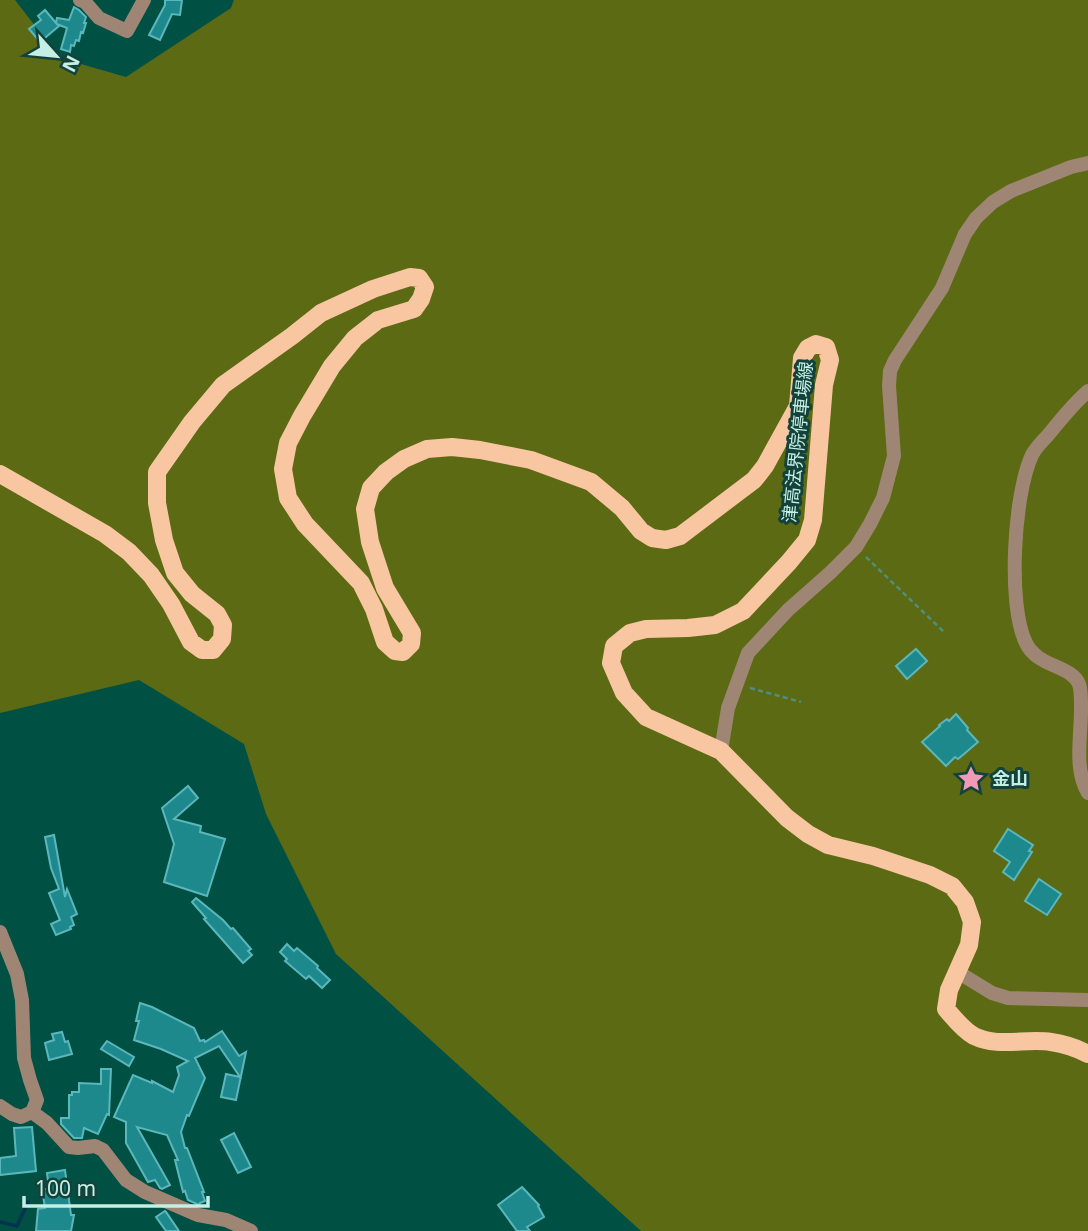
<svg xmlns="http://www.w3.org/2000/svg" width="1088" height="1231" font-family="'Noto Sans','Noto Sans JP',sans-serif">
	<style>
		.green { fill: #5c6a13 }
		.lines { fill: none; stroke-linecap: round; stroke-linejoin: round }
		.stream { stroke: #01344e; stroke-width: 3.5 }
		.building { fill: #1d898d; stroke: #5bb7bb; stroke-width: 2 }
		.path { stroke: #4e8f83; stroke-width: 2.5; stroke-dasharray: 5 3.5; stroke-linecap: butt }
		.minor { stroke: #9f8674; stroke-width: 14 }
		.major { stroke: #f8c7a2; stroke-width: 18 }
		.labels { text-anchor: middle; stroke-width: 6; stroke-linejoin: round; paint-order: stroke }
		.street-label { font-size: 18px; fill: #c5eee4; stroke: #13423a }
		.poi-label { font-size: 18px; font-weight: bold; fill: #c5eee4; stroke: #13423a; text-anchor: start }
	</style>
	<rect width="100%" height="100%" fill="#005044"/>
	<polygon class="green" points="0,0 15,0 60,58 126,77 231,8 234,0 1088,0 1088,1231 641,1231 336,954 266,814 244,744 139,680 0,713"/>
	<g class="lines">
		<polyline class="stream" points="0,1222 17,1226 28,1202"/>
	</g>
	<g class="building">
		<polygon points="165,0 182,0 180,15 172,14 160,40 149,35 165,5"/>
		<polygon points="74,7 79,10 86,17 84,23 86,23 83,33 81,32 79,41 76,40 74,46 71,45 70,52 61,49 67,28 57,24 59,26 40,42 29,29 41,20 38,16 45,10 56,23 57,18 69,20"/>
		<polygon points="916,649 927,661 907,679 896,666"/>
		<polygon points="956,714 968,728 967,730 978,742 964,754 958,759 955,757 946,766 922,742 940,726 939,725 947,719 949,721"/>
		<polygon points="188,786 198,798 174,819 201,826 200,832 225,839 207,896 164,882 174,844 162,808"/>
		<polygon points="1008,829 1033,845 1029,851 1032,852 1014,880 1003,872 1010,862 994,851"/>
		<polygon points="54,835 65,897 67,889 77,914 71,917 74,925 70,927 71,929 56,935 51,924 60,920 49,893 59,889 51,868 45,837"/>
		<polygon points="1039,879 1061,894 1047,915 1025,901"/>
		<polygon points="196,898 223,920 231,929 233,928 251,949 248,951 252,955 243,963 204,919 206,918 192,902"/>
		<polygon points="287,944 294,951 297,948 318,966 317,968 330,980 322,988 309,976 306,979 285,961 287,959 280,952"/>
		<polygon points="140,1003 152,1007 194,1028 200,1041 204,1040 205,1042 222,1031 239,1056 246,1052 236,1100 221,1097 226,1074 240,1077 219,1046 195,1058 205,1078 189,1116 187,1115 181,1132 185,1148 187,1148 204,1192 202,1192 205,1201 200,1203 199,1205 188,1200 185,1191 183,1192 175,1160 178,1160 167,1135 137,1127 170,1185 162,1189 160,1188 155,1180 148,1182 126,1143 126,1122 114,1117 133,1075 152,1083 152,1081 173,1092 179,1075 177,1067 188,1061 161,1049 134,1040 139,1021 136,1021"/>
		<polygon points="62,1032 65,1042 68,1041 72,1054 49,1060 45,1043 54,1040 52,1034"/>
		<polygon points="107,1041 134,1057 129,1066 101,1049"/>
		<polygon points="101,1069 111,1069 109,1115 107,1114 98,1134 84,1128 82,1138 74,1138 61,1124 61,1118 69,1118 69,1095 72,1095 72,1092 79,1092 79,1083 101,1084"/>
		<polygon points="32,1127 36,1171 0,1175 0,1158 16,1156 14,1128"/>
		<polygon points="234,1133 251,1167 238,1173 221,1140"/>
		<polygon points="65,1170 71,1215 74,1215 71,1231 36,1231 38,1209 45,1208 42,1189 49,1189 47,1173"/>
		<polygon points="522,1187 539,1205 538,1206 544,1217 527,1227 530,1231 517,1231 498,1205"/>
		<polygon points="165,1211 166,1212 179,1231 166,1231 156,1217"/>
	</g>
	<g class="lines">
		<g class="path">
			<polyline points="866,557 944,632"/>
			<polyline points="750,688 801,702"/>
		</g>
		<g class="minor">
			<polyline points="80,0 85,2 99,18 127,31 144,0"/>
			<path d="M1088,391C1073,404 1061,419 1049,434C1043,441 1036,447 1032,455C1014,493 1007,605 1026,643C1037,667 1071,665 1079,684C1081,690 1081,698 1081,704C1082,733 1073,768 1088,793"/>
			<polyline points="721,751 728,708 748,653 788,610 831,572 856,547 870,524 883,498 894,456 889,386 890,371 895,360 942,288 965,234 976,218 993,202 1011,191 1071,167 1088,163"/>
			<polyline points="0,932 17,974 22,1000 24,1058 30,1080 37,1100 32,1112 21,1117 12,1114 0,1106"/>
			<polyline points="956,971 992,993 1008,998 1088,1000"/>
			<polyline points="32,1112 47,1123 69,1147 78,1148 95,1146 103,1150 126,1180 145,1192 198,1215 226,1220 251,1231"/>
		</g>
		<path class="major" d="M0,474L105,534L129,552L151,575L171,604L191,642L202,650H213L222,639L223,625L217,614L192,594L175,573L164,540L157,503V472L192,422L223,385L292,336L321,313L373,289L410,277L419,278L425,287L421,299L414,309L378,320L355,338L332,366L302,416L288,443L283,469L288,498L305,524L361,583L374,609L385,642L395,651L403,652L411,644L412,633L385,588L370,542L365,509L371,488L386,472L404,459L427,449L452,447L480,450L531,460L591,482L622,508L641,531L652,538L666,540L680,536L754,480L765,466L798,406L802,358L808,348L816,344L826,347L830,360L824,385L813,520L807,540L789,562L743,611L715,625L688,628L646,629L630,633L614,646L611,663L624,693L646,717L721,751L787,818L808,834L828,845L873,856L930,875L952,886L965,902L972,922L969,945L949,990L946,1009C954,1018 963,1030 974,1036C998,1048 1026,1038 1051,1042C1064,1044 1077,1048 1088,1054"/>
	</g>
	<defs>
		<symbol id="sight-bare" viewBox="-9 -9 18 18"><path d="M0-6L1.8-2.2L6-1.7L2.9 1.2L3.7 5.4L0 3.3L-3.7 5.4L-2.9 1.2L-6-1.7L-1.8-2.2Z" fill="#f09ab6" stroke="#13423a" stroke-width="2.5" paint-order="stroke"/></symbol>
	</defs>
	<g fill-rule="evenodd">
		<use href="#sight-bare" x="952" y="760" width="38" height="38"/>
	</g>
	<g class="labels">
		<g class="street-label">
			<text transform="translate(798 442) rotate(-84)" y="6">津高法界院停車場線</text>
		</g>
		<g class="poi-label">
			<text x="992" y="785">金山</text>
		</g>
	</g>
	<g transform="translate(56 56) rotate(117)" stroke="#13423a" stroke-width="5" paint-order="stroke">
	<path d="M0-5L12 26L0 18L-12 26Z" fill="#c5eee4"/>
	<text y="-10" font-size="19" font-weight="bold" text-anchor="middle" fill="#c5eee4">N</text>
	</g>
	<path d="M24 1196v10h184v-10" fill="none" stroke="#c5eee4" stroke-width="3.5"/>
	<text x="35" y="1196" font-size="21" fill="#c5eee4" stroke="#13423a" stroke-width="5" paint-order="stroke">100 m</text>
</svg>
